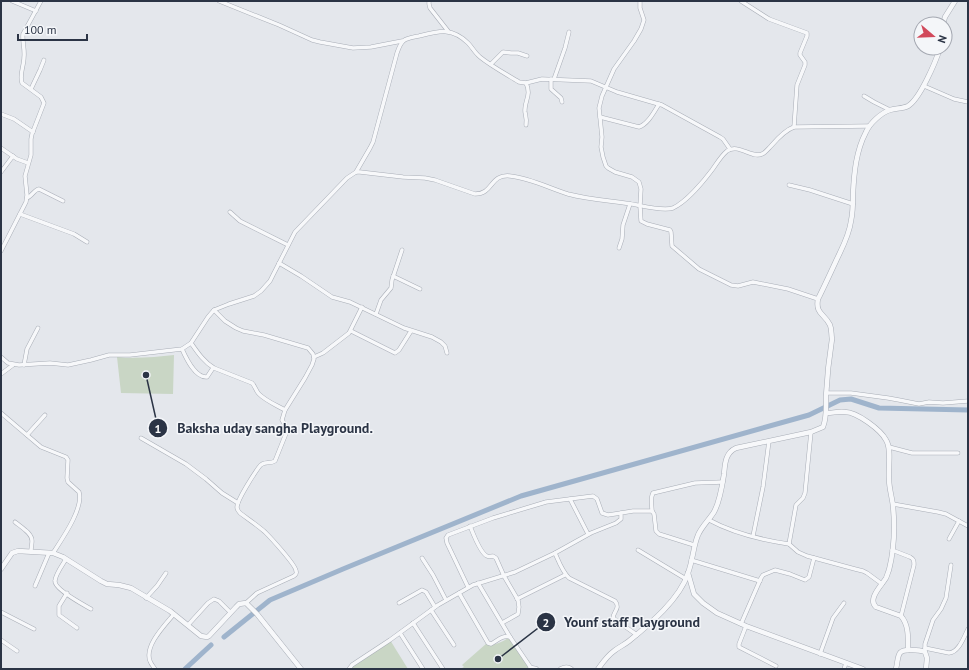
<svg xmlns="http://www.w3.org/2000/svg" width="969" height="670" font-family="'PT Sans',sans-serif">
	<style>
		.green { fill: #c9d6c5 }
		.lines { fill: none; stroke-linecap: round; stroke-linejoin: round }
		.canal { stroke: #9fb4cc; stroke-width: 5 }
		.minor-casing { stroke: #a9aeb7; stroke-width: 4.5 }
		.tertiary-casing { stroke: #a9aeb7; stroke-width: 5.5 }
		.minor { stroke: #f7f8fa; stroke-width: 3.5 }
		.tertiary { stroke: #f7f8fa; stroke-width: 4.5 }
		.leader { fill: none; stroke: #2b3445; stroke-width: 1.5 }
		.callout-dot { fill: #2b3445; stroke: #f4f6f9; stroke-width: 1.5 }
		.mark-label { font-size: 12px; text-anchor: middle; font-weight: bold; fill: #fff }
		.callout-label { font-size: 14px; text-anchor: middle; font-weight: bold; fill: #2b3445; stroke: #f4f6f9; stroke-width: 3; stroke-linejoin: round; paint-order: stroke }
	</style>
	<rect width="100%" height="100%" fill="#e4e7ec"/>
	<g class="green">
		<path d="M174,355L173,394L121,393L117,357C136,359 155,357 174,355Z"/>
		<path d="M510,637L529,669H460L464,667L462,665L487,643C495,647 503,641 510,637Z"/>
		<polygon points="390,640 408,669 349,669"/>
	</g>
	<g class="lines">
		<g class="canal">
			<polyline points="224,637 270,600 343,569 521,496 809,415 840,400 851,399 879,408 968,410"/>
			<polyline points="185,669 211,645"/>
		</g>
		<defs>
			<g id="minor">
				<polyline points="12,1 36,11"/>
				<polyline points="219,1 279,25 312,40 320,42 353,48 371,47 402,41"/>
				<polyline points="429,1 429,4 430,8 448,31"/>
				<polyline points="640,1 640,8 644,20 641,29 634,41 614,69 602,96 599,108 602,137 601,147 603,157 606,166 608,168 615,172 632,177 639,182 641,189 640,206 641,221 647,224 670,230 671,232 672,246 699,269 731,285 738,286 753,282 788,289 818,299"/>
				<polyline points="741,1 769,19 807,33 807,36 800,53 800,55 805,62 805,65 797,85 794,127"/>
				<polyline points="491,64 503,52 511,53 518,53 527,56"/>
				<polyline points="551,79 551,89 561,98 562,102"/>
				<polyline points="554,79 565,48 569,32"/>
				<polyline points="924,86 954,99 968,102"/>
				<polyline points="31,89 40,70 44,60"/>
				<polyline points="864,96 874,102 890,110"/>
				<polyline points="1,114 14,119 33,132"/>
				<path d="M600,117L639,127C648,124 654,112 659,104"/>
				<path d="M526,125C527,120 526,117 525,112C524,101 532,95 526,83"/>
				<polyline points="1,148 17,159 28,163"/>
				<polyline points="1,172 13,156"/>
				<path d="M356,172L370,148L373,142L397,53C402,38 405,39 419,36C439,31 452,27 468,43C472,47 475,53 480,57C491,66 506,74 519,82L526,83L542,79L591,81L617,92L662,105L720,137L723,139L730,149"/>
				<polyline points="789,185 810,190 853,204"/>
				<path d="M27,198C32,196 35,189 39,189L63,201"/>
				<polyline points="230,212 240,221 288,245"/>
				<polyline points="20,214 74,234 87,242"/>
				<polyline points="619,248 622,239 623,225 630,204"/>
				<path d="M1,251L26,202L27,195L25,176L31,155V139L32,134L44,103L41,97L22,83C19,75 24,66 24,57C25,49 22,41 23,34L41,1"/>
				<polyline points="279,263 301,276 332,297 350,302 404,328 432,337 441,342 445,346 447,353"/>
				<polyline points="393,276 420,289"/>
				<path d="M214,310L225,321L236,328L243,331L264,335L308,348L313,354L314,359L312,365L305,378L285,410L282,420L287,428V431L275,461C269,465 264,460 259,467C254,474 237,500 237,507C237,510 238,511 240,513C248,519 257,525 265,532C270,537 296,565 296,571C297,574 296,574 294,576L257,593L246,603"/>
				<polyline points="376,314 381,300 391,288 392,280 402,250"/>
				<polyline points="351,331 395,353 399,350 411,331"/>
				<path d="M191,343C198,353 204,362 214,368L252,383C255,386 256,391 259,394C266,401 276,405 285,410"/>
				<path d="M182,349C186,358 195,378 207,377L213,368"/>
				<path d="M1,357L8,363L19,365L50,363L68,365L91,360L109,355H130L182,349L191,343L208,317L214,310L229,304L254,296L261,291L270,281L273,275L295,232L347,178L356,172H360L403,177L425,178L435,180L475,194C494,194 489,174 510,176C530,178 549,188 568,194C591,200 614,201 637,205C647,207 664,211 673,208C686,202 703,182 712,170C717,163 721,156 727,151C738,143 752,159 762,154C765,153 768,149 771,146C777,139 785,130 794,127L869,126"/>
				<polyline points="314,357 323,353 349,333 362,307"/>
				<polyline points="24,365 27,349 38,328"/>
				<polyline points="1,374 13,365"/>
				<polyline points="827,393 851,393 888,398 899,400 919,404 929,402 943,403 968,401"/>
				<path d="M1,413L41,447L66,457L68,460L67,478L68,482L79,492C84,508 62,539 53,553"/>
				<polyline points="811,432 805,493 803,498 796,505 789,544 798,552 807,556 855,569 863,571 867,573 882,584"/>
				<polyline points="27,435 45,415"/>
				<polyline points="141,438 186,464 206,479 222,493 238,503"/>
				<polyline points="889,447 912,453 958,453"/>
				<polyline points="570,499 588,534"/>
				<polyline points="893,504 938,512 946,514 968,526"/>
				<path d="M652,511C652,506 650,498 653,493L695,483L723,482"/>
				<path d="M709,520C733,533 762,540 789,544"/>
				<path d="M15,522C21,527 32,533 32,541C32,544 31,548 31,551"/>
				<path d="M470,526C473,533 480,553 487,556C489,557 491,556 493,556L496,558L504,576L518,600L519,607L518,614L502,623"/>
				<polyline points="753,536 763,487 769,441"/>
				<polyline points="949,539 959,521"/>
				<polyline points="638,550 686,579"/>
				<path d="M892,550L910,557C914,559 914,561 914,565L901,616"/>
				<path d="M555,553C559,562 562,571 569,578L615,601C621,608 613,612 613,618L637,635"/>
				<polyline points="422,558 433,575 446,600"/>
				<path d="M66,559C63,564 55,575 55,581C54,589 84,605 91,609"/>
				<polyline points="691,560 760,581"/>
				<polyline points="478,583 510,637"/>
				<polyline points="35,586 49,553"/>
				<polyline points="468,587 447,543 446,538 448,535 493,518 546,502 593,496 597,499 602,513 608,515 621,513"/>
				<polyline points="67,593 59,606 59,615 77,628"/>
				<path d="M459,593L488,643L491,644C497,641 502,635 510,637L531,668"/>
				<polyline points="146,598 157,586 166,573"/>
				<polyline points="517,599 565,575"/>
				<polyline points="399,603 422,590 426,592 435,607"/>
				<polyline points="431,610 454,645"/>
				<polyline points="1,612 34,629"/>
				<polyline points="413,623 443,669"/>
				<polyline points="741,624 761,578 763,575 775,570 790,574 805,580 809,577 814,558"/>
				<polyline points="188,625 208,603 214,599 219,601 230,612"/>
				<polyline points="746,626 739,644 739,647 776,666"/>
				<polyline points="400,633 423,669"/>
				<polyline points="1,640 17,651"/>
				<path d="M925,648L949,653C959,652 964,637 968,629"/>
				<polyline points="925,652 925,644 933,620 941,609 946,598 951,565"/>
				<polyline points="820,654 833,618 844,603"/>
				<path d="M155,669C153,666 151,664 150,661C144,646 165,625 174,614"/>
				<polyline points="349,669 352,665 390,640 438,605 473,585 515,572 555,553 591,533 616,523 621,519 621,513 633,511 652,511 654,514 656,531 659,534 694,545"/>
				<polyline points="844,669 846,663"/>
			</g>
			<g id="tertiary">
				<polyline points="943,24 945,17 955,1"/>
				<path d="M827,413C833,413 839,411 845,412C857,412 881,430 886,440C892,449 888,468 889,479C889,488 892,497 893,506C895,527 894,550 889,570C888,572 887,576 886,578C882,585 867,599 876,607L901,616C909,625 908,638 908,650"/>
				<polyline points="1,569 12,553 18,551 53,553 63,557 101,581 107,584 119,585 131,588 170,611 201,636 207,637 209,636 236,607 239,604 246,603 257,614 301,669"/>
				<polyline points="688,573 694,594 703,603 717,613 746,626 863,669"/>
				<polyline points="530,669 531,668 536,669"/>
				<path d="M561,669C565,667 568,667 571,669"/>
				<path d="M598,669C603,662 607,656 614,651C619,647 624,645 629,641C650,624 680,599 688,573C693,560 693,547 698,535C702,526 709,520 714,512C720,501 722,487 724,474C725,464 725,453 736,448L811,432L823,427C827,417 826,407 826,396C827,377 829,358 832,339C831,334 832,330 830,325C825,314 815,314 818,299C824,287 830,274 836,261C842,248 849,236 851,221C853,212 853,203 853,194C854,173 856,151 866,132C870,123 881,113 890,110C896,108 902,109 908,106C920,99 936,61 940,48"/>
				<path d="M896,669C899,656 896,649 912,650C916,650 920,650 925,652L927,658L926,669"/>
			</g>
		</defs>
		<use href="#minor" class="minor-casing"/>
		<use href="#tertiary" class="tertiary-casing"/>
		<use href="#minor" class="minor"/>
		<use href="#tertiary" class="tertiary"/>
	</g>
	<path class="leader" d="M146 375L158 428M498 659L546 622"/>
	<g class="callout-dot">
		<circle cx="146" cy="375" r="4"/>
		<circle cx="498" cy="659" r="4"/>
		<circle cx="158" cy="428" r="10"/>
		<circle cx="546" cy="622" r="10"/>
	</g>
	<g class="mark-label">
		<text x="158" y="433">1</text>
		<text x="546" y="627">2</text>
	</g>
	<g class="callout-label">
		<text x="275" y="433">Baksha uday sangha Playground.</text>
		<text x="632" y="627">Younf staff Playground</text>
	</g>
	<rect width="969" height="670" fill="none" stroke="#2b3445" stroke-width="4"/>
	<g transform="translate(933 36) rotate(109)"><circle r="19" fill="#f4f6f9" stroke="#a4a8b1"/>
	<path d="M0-3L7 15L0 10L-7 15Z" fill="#d1495b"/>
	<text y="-6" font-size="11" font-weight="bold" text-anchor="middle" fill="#2b3445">N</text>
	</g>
	<path d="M18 34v6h69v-6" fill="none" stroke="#2b3445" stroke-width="2"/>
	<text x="24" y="34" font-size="12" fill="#2b3445" stroke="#f4f6f9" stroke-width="3" paint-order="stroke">100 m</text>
</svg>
